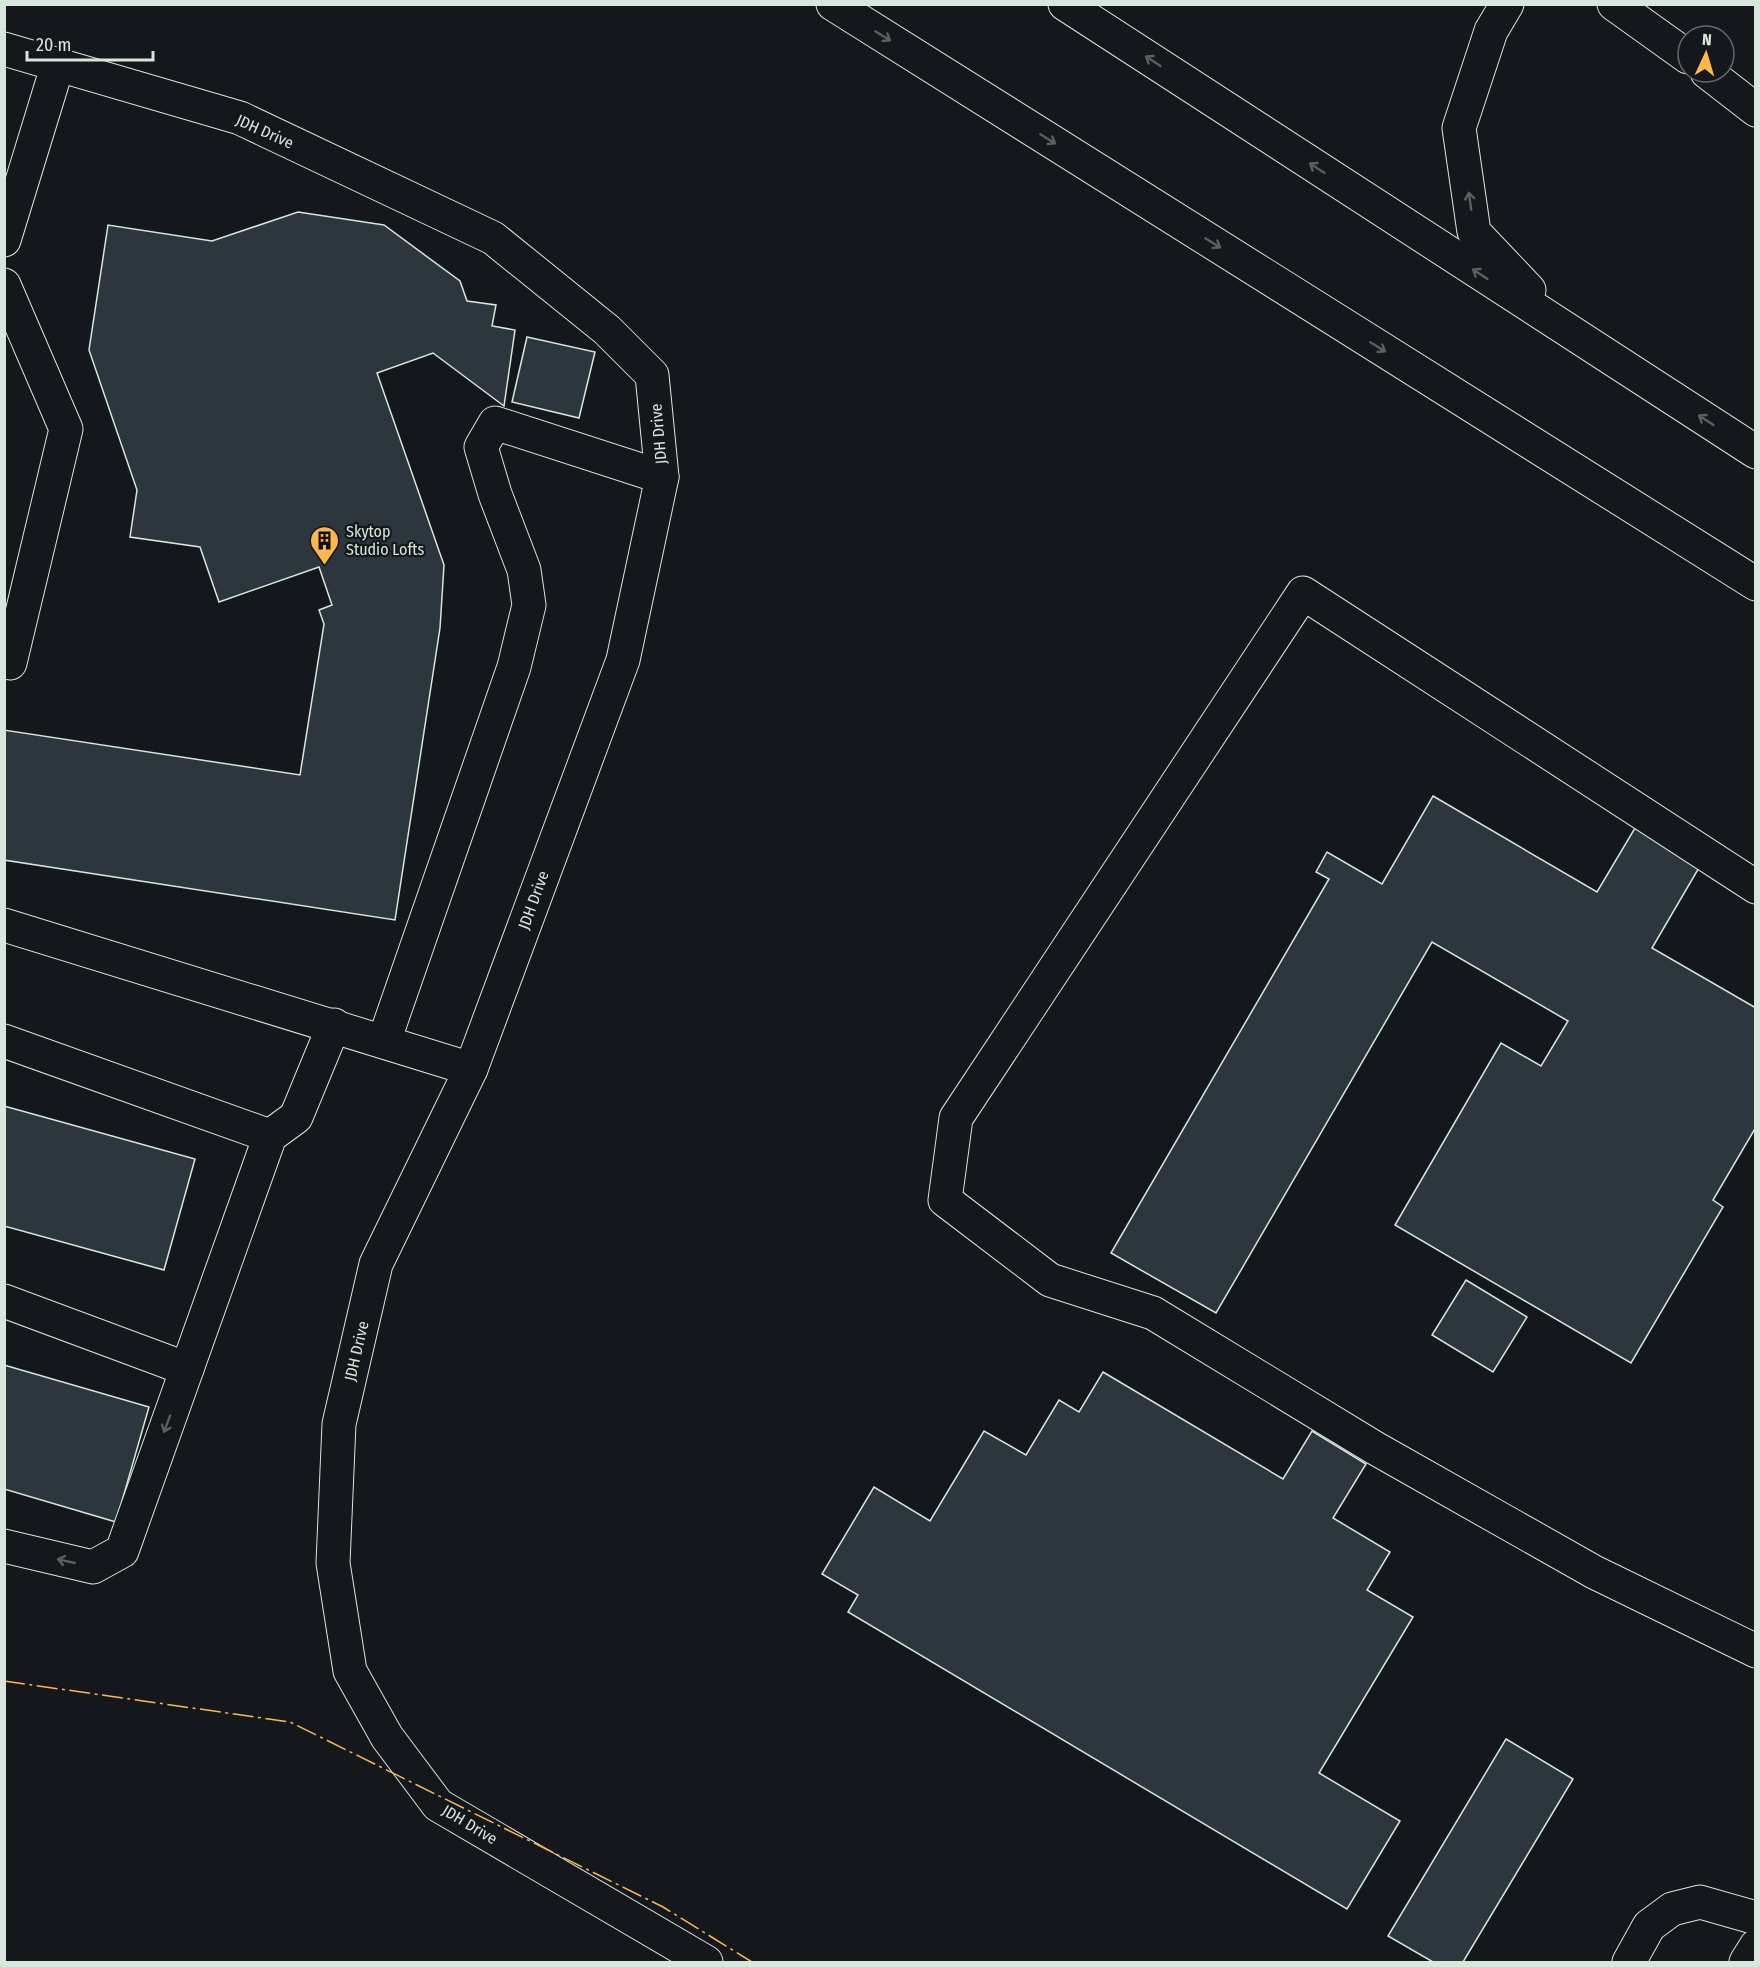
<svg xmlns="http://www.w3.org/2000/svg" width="1760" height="1967" font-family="'Fira Sans Condensed',sans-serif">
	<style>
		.building { fill: #2c363c; stroke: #d8e6dc; stroke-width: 1.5 }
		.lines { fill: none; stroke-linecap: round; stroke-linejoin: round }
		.minor-casing { stroke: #d8e6dc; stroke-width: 35 }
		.highway-casing { stroke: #d8e6dc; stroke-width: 35 }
		.minor { stroke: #14181c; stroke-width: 33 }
		.highway { stroke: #14181c; stroke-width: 33 }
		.power { stroke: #ffb74d; stroke-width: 1.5; stroke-dasharray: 21 4.5 3 4.5; stroke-linecap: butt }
		.oneway { stroke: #59605f }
		.labels { text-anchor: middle; stroke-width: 4.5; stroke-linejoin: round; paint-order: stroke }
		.street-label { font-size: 16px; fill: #d8e6dc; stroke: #14181c }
		.poi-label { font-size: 16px; fill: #d8e6dc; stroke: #14181c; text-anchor: start }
	</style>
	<rect width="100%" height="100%" fill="#14181c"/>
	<g class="building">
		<polygon points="298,212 384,225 460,281 467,301 496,305 492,326 515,330 504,406 433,353 377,373 444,565 440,628 395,920 4,860 4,730 300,775 324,624 319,610 332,605 319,567 219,602 200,547 130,537 137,490 89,350 108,225 212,241"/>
		<polygon points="527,337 595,352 579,418 512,402"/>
		<polygon points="1433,796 1597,892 1635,828 1700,866 1652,948 1756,1008 1756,1127 1713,1200 1723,1207 1631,1363 1395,1225 1501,1043 1541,1066 1568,1021 1432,942 1216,1313 1111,1253 1329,879 1316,872 1327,852 1382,884"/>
		<polygon points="4,1106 195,1159 164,1270 4,1226"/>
		<polygon points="1466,1280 1527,1317 1493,1372 1432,1335"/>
		<polygon points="4,1365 149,1407 116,1522 4,1489"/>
		<polygon points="1103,1372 1283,1479 1312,1431 1366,1464 1333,1518 1390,1552 1367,1590 1413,1617 1319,1773 1400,1821 1347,1909 848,1612 858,1595 822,1574 874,1487 930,1521 984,1431 1026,1455 1059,1400 1079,1412"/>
		<polygon points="1506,1739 1573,1779 1463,1962 1433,1962 1388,1936"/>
	</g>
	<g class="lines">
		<defs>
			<g id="minor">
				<polyline points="1614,4 1688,57"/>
				<polyline points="4,49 240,118 493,238 607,330 652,375 662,477 623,660 471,1069 376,1264 339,1424 333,1563 350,1671 387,1737 438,1805 706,1962"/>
				<polyline points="1707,72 1756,110"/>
				<polyline points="4,240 58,64"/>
				<polyline points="4,285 66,429 10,663 4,661"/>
				<polyline points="1756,887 1303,593 956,1118 945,1200 1050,1280 1153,1313 1375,1448 1594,1572 1756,1651"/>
				<polyline points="4,925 471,1069"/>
				<polyline points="4,1041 270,1136 296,1117 334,1025"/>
				<polyline points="384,1041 514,667 529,605 524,570 495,494 481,447 495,423 662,477"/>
				<polyline points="4,1301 187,1369"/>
				<polyline points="4,1546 93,1567 122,1551 270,1136"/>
				<polyline points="1629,1962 1649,1926 1672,1909 1700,1902 1756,1918"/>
				<polyline points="1746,1962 1756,1946"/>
			</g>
			<g id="highway">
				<polyline points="833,4 1756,584"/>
				<polyline points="1065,4 1756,452"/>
				<polyline points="1507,4 1491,31 1459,128 1474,232 1529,290"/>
			</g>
		</defs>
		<use href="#minor" class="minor-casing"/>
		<use href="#highway" class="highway-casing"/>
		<use href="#minor" class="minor"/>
		<use href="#highway" class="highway"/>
		<polyline class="power" points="4,1681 290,1722 663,1907 752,1962"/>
	</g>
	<defs><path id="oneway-shaft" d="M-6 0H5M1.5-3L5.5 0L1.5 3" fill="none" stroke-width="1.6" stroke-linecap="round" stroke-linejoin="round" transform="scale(1.5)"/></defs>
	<g class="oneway">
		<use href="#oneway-shaft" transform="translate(883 36) rotate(32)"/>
		<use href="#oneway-shaft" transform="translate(1153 61) rotate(-147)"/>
		<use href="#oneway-shaft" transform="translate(1048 139) rotate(32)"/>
		<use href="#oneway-shaft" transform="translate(1317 168) rotate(-147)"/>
		<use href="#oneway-shaft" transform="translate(1470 201) rotate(-98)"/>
		<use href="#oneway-shaft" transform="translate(1213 243) rotate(32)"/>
		<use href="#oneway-shaft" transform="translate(1480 274) rotate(-147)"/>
		<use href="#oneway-shaft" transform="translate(1378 347) rotate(32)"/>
		<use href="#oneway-shaft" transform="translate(1706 420) rotate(-147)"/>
		<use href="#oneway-shaft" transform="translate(167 1424) rotate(110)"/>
		<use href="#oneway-shaft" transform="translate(66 1561) rotate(-167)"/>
	</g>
	<defs>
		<symbol id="building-pin" viewBox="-11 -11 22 30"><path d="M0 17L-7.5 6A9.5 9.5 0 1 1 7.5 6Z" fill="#ffb74d" stroke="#14181c"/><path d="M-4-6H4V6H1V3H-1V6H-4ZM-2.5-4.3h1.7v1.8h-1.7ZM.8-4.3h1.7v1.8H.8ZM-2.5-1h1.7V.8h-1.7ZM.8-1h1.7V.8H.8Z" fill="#111"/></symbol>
	</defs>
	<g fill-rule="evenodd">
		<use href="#building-pin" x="308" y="524" width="33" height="45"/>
	</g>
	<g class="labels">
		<g class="street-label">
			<text transform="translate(265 131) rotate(24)" y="6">JDH Drive</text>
			<text transform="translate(658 434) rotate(-95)" y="6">JDH Drive</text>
			<text transform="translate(533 900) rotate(-70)" y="6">JDH Drive</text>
			<text transform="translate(356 1351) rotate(-77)" y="6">JDH Drive</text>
			<text transform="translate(470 1824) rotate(31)" y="6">JDH Drive</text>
		</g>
		<g class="poi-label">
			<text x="346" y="537">Skytop<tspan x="346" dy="18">Studio Lofts</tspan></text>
		</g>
	</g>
	<rect width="1760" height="1967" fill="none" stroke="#d8e6dc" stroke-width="12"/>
	<g transform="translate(1706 54) rotate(4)"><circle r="28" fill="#14181c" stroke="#626a69" stroke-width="1.5"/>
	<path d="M0-4.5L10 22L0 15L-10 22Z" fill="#ffb74d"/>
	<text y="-9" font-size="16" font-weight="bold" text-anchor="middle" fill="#d8e6dc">N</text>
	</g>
	<path d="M27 51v9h126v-9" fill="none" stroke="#d8e6dc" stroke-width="3"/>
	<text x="36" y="51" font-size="18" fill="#d8e6dc" stroke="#14181c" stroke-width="4.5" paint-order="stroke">20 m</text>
</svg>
